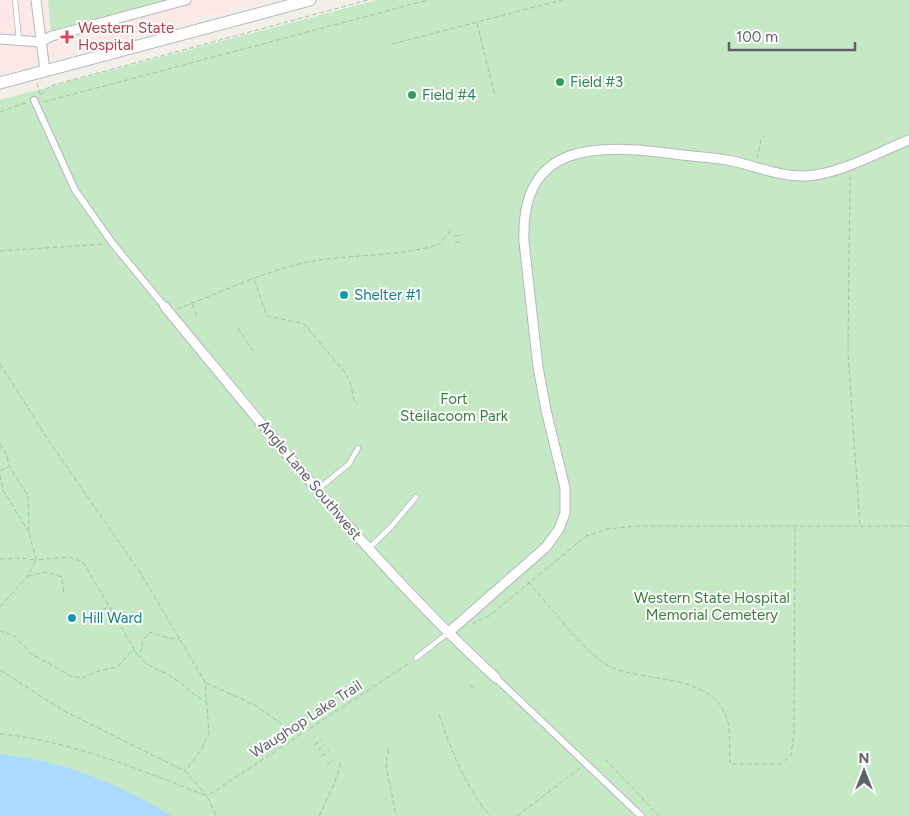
<svg xmlns="http://www.w3.org/2000/svg" width="909" height="816" font-family="Figtree,sans-serif">
	<style>
		.medical { fill: #fce8e6 }
		.green { fill: #c5e8c5 }
		.water { fill: #aadaff }
		.lines { fill: none; stroke-linecap: round; stroke-linejoin: round }
		.service-casing { stroke: #b5b8bc; stroke-width: 6 }
		.pedestrian-casing { stroke: #b5b8bc; stroke-width: 8 }
		.minor-casing { stroke: #b5b8bc; stroke-width: 11 }
		.secondary-casing { stroke: #b6babf; stroke-width: 13 }
		.path { stroke: #9cc7a9; stroke-width: 1; stroke-dasharray: 5 2.5; stroke-linecap: butt }
		.service { stroke: #fff; stroke-width: 4.5 }
		.pedestrian { stroke: #fff; stroke-width: 6 }
		.minor { stroke: #fff; stroke-width: 9 }
		.secondary { stroke: #fff; stroke-width: 11 }
		.health-dot { fill: #e0444e; stroke: #fff; stroke-width: 2 }
		.leisure-dot { fill: #2e9e5b; stroke: #fff; stroke-width: 2 }
		.culture-dot { fill: #0f9aa8; stroke: #fff; stroke-width: 2 }
		.labels { text-anchor: middle; stroke-width: 4; stroke-linejoin: round; paint-order: stroke }
		.health-label { font-size: 15px; fill: #be3a42; stroke: #fff; text-anchor: start }
		.leisure-label { font-size: 15px; fill: #27864d; stroke: #fff; text-anchor: start }
		.culture-label { font-size: 15px; fill: #0d838f; stroke: #fff; text-anchor: start }
		.park-label { font-size: 15px; fill: #348238; stroke: #fff }
		.street-label { font-size: 15px; fill: #5f6368; stroke: #fff }
	</style>
	<rect width="100%" height="100%" fill="#f1efe8"/>
	<polygon class="medical" points="0,0 268,0 0,74"/>
	<g class="green">
		<polygon points="48,0 170,0 51,32"/>
		<polygon points="377,0 909,0 909,816 0,816 0,100"/>
	</g>
	<path class="water" d="M0,754C62,760 119,784 172,816H0Z"/>
	<g class="lines">
		<defs>
			<g id="service">
				<polyline points="15,0 19,40"/>
				<polyline points="317,490 349,464 358,448"/>
				<polyline points="368,549 391,527 416,497"/>
				<polyline points="416,658 448,633"/>
			</g>
			<g id="pedestrian">
				<polyline points="34,100 75,190 113,244 165,307"/>
				<polyline points="496,678 641,816"/>
			</g>
			<g id="minor">
				<polyline points="36,0 45,71"/>
				<polyline points="0,39 40,42 52,36 186,0"/>
				<path d="M165,307C271,435 374,566 496,678"/>
				<path d="M448,633L546,547L559,529L565,513V488L546,410L538,367L524,242C520,140 599,144 675,154C693,157 714,157 732,161C756,166 780,177 805,176C837,175 879,152 909,140"/>
			</g>
			<polyline id="secondary" points="0,83 310,0"/>
		</defs>
		<use href="#service" class="service-casing"/>
		<use href="#pedestrian" class="pedestrian-casing"/>
		<use href="#minor" class="minor-casing"/>
		<use href="#secondary" class="secondary-casing"/>
		<g class="path">
			<polyline points="477,23 495,96"/>
			<polyline points="392,44 562,0"/>
			<polyline points="37,83 40,94"/>
			<polyline points="40,95 50,86 368,0"/>
			<polyline points="44,102 428,0"/>
			<polyline points="0,112 28,102"/>
			<polyline points="757,159 761,140 766,135"/>
			<polyline points="850,175 848,352 860,527"/>
			<polyline points="454,236 462,235"/>
			<polyline points="455,242 462,242"/>
			<polyline points="0,251 104,244"/>
			<polyline points="254,280 267,316 304,324 343,370 350,381 354,400 358,404"/>
			<polyline points="192,304 197,317"/>
			<path d="M177,309C220,293 264,271 308,262C351,254 395,257 438,245L452,229"/>
			<polyline points="238,328 253,351"/>
			<polyline points="0,364 49,441 141,574 205,682 209,733 201,750 186,770"/>
			<polyline points="0,444 7,455 9,466 28,496 29,532 36,560 69,557 83,562 134,649 117,667 101,670 82,678 71,676 30,653 14,636 0,631"/>
			<polyline points="0,471 8,467"/>
			<polyline points="0,475 3,490 28,531"/>
			<polyline points="0,559 20,558 36,560 27,577 0,607"/>
			<polyline points="28,576 46,572 62,577 64,595"/>
			<path d="M528,582C547,603 588,657 611,667C646,683 713,673 727,719C731,732 729,750 730,764H780L791,755L794,733L795,527"/>
			<polyline points="89,616 108,607"/>
			<polyline points="472,624 489,616 586,536 607,529 637,526 909,526"/>
			<path d="M134,650L137,654L141,651L143,640L150,632C157,635 171,639 179,639"/>
			<path d="M137,654C150,670 157,667 172,677C185,685 193,696 207,702"/>
			<polyline points="0,670 64,711 185,771 207,796 411,662"/>
			<polyline points="206,683 255,705 299,736"/>
			<polyline points="470,684 475,691"/>
			<path d="M439,715C452,752 465,786 490,816"/>
			<path d="M0,734C69,740 143,771 207,796L216,816"/>
			<polyline points="314,745 322,740"/>
			<polyline points="388,749 386,765 396,816"/>
			<polyline points="318,750 325,745"/>
			<polyline points="321,756 329,751"/>
			<polyline points="605,759 659,816"/>
			<polyline points="327,765 334,760"/>
			<polyline points="319,816 335,782 341,762"/>
			<polyline points="517,816 580,768"/>
		</g>
		<use href="#service" class="service"/>
		<use href="#pedestrian" class="pedestrian"/>
		<use href="#minor" class="minor"/>
		<use href="#secondary" class="secondary"/>
	</g>
	<path class="health-dot" d="M64.5 29.5h5v5h5v5h-5v5h-5v-5h-5v-5h5z"/>
	<g class="leisure-dot">
		<circle cx="560" cy="82" r="5"/>
		<circle cx="412" cy="95" r="5"/>
	</g>
	<g class="culture-dot">
		<circle cx="344" cy="295" r="5"/>
		<circle cx="72" cy="618" r="5"/>
	</g>
	<g class="labels">
		<g class="health-label">
			<text x="78" y="33">Western State<tspan x="78" dy="17">Hospital</tspan></text>
		</g>
		<g class="leisure-label">
			<text x="570" y="87">Field #3</text>
			<text x="422" y="100">Field #4</text>
		</g>
		<g class="culture-label">
			<text x="354" y="300">Shelter #1</text>
			<text x="82" y="623">Hill Ward</text>
		</g>
		<g class="park-label">
			<text x="454" y="404">Fort<tspan x="454" dy="17">Steilacoom Park</tspan></text>
			<text x="712" y="603">Western State Hospital<tspan x="712" dy="17">Memorial Cemetery</tspan></text>
		</g>
		<g class="street-label">
			<text transform="translate(310 480) rotate(50)" y="5">Angle Lane Southwest</text>
			<text transform="translate(306 719) rotate(-33)" y="5">Waughop Lake Trail</text>
		</g>
	</g>
	<g transform="translate(864 771)" stroke="#ffffff" stroke-width="4" paint-order="stroke">
	<path d="M0-4L9 19L0 12L-9 19Z" fill="#5f6368"/>
	<text y="-8" font-size="14" font-weight="bold" text-anchor="middle" fill="#5f6368">N</text>
	</g>
	<path d="M729 42v8h126v-8" fill="none" stroke="#5f6368" stroke-width="2.5"/>
	<text x="736" y="42" font-size="15" fill="#5f6368" stroke="#ffffff" stroke-width="4" paint-order="stroke">100 m</text>
</svg>
